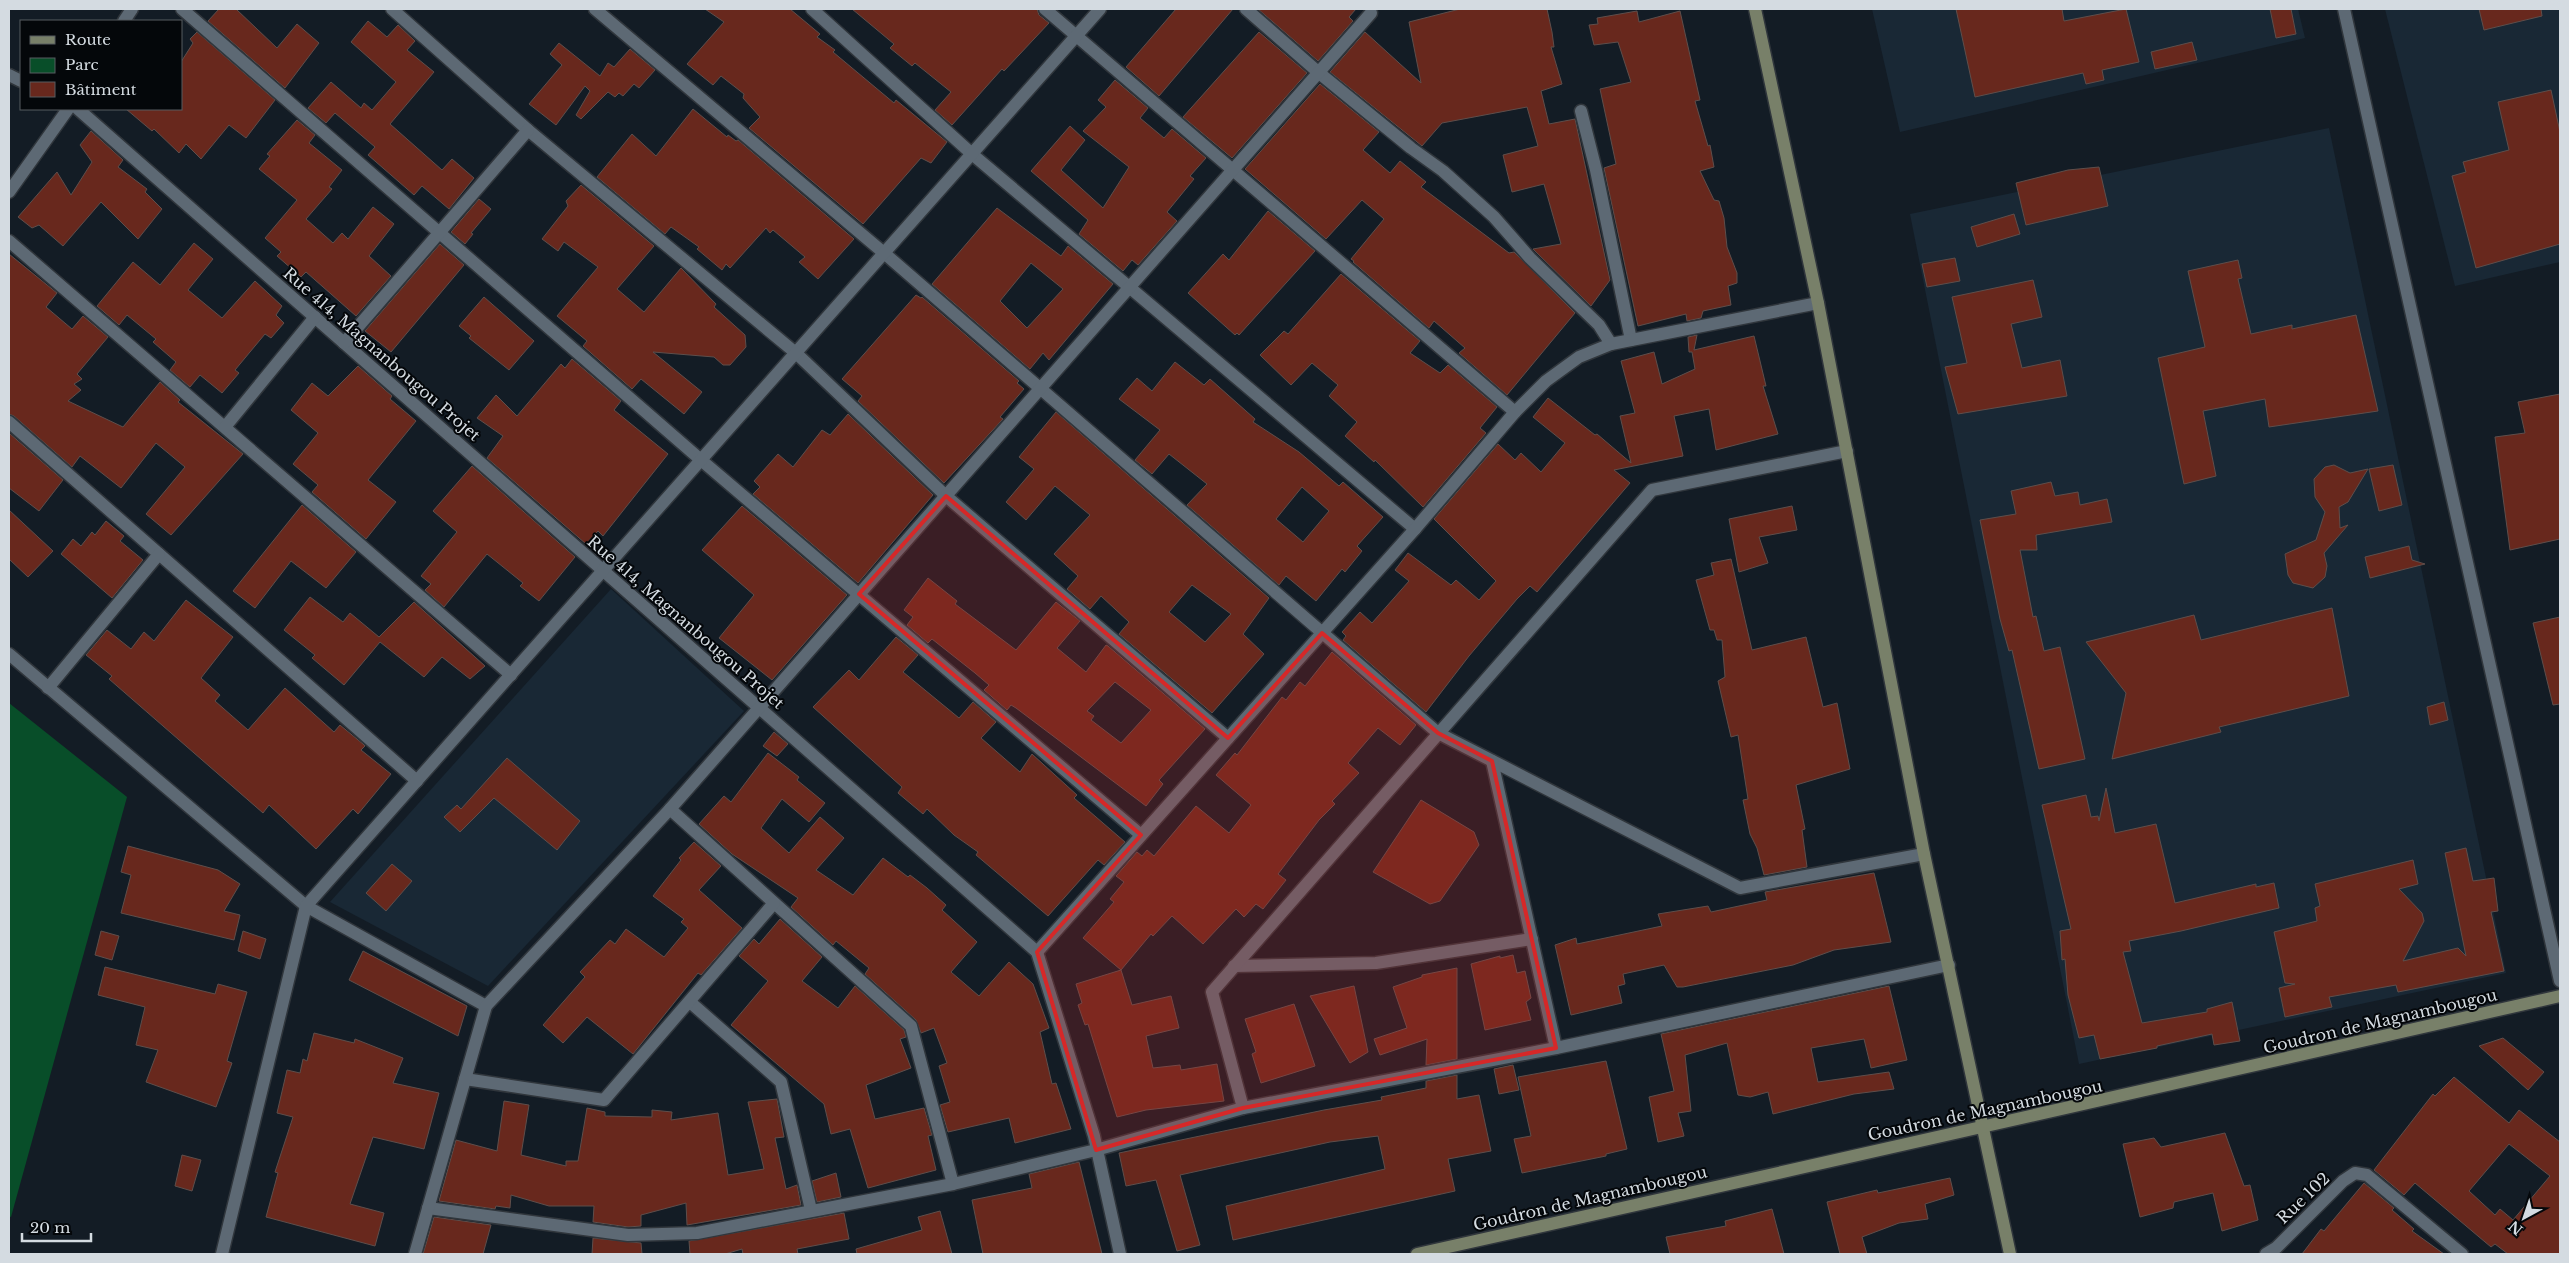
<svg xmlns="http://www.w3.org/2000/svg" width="2569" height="1263" font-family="'Libre Baskerville',serif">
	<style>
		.built { fill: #192835 }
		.green { fill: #084e29 }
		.building { fill: #68281d; stroke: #5e4e4b; fill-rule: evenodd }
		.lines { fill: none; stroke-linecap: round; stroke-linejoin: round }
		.street-casing { stroke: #30363c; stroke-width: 15 }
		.secondary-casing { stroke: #30363c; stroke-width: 15 }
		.street { stroke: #5d6974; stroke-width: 12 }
		.secondary { stroke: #788069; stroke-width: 12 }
		.marked { fill: #d62828; fill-opacity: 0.2; stroke: #d62828; stroke-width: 4; stroke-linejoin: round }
		.labels { text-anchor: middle; stroke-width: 4; stroke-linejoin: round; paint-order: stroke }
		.street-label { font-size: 16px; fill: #d4dbe1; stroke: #04070a }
	</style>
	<rect width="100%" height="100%" fill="#131c25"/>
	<g class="built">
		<polygon points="1872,9 2298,9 2305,38 1900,132"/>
		<polygon points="2385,9 2560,9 2560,262 2455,286"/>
		<polygon points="2329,128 2506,973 2079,1064 1910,214"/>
		<polygon points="611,589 744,711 488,986 330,902"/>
	</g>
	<polygon class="green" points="9,703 127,797 11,1217 9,1216"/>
	<g class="building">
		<polygon points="219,9 236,9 277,48 297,24 319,43 285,88 208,21"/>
		<polygon points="705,9 790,9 820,34 817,37 835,50 833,52 894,103 896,100 947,142 931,163 921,158 863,224 749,128 760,117 743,98 744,94 721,76 713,85 687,64 724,22"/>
		<polygon points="852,9 1037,9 1039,15 1049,23 1004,71 1002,69 952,125 935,110 951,92 915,63 912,66 890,48 894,44"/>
		<polygon points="1176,9 1233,9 1159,96 1126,67"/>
		<polygon points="1258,9 1356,9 1349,17 1353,21 1318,61"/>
		<polygon points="1460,9 1547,9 1552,32 1554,47 1551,47 1562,84 1541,91 1549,124 1575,119 1610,280 1591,306 1533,249 1561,244 1544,184 1512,192 1503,155 1538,146 1527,107 1442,123 1422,146 1330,72 1365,32 1421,83 1409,22"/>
		<polygon points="1956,9 2062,9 2064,21 2126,9 2139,62 2102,70 2104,80 2086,84 2083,73 1975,97"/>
		<polygon points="2270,9 2291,9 2296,34 2276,38"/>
		<polygon points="2479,9 2541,9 2542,16 2484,30"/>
		<polygon points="1637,11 1639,22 1680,11 1700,100 1695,101 1708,146 1710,145 1714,167 1700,171 1714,200 1719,201 1724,218 1727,247 1737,273 1737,283 1728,286 1731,305 1703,311 1701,318 1687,321 1686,314 1638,326 1604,168 1616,164 1600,89 1631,82 1618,42 1594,45 1589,25 1598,24 1597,18"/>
		<polygon points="368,21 387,37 398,25 415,41 407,50 434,72 390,124 442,170 452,159 474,178 449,209 422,186 414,195 368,155 375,147 335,113 326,123 308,108 331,82 361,108 364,103 372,110 396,82 351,42"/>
		<polygon points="197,32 275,100 246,138 229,125 201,159 186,144 179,153 154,129 152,131 126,109 181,109 181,62 193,43 190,39"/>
		<polygon points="1259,32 1307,73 1232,158 1183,117"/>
		<polygon points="2192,42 2197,60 2155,69 2151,52"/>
		<polygon points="559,43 600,76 608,63 614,67 630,49 655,70 639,88 634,84 623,96 619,93 615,97 608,92 581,119 576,115 590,91 585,86 556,125 529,104 562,65 550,54"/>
		<polygon points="1115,80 1148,108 1140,118 1164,138 1172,129 1206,158 1190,176 1194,179 1167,212 1177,221 1138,265 1132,260 1123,271 1079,234 1088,220 1031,171 1070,126 1085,140 1061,170 1103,208 1129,167 1083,131 1106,107 1098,100"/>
		<polygon points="1320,84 1379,132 1363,150 1390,173 1400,161 1426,182 1421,187 1509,253 1514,252 1575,313 1507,395 1459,353 1465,348 1434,321 1429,328 1353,262 1354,261 1351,259 1384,219 1362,200 1326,239 1245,169"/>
		<polygon points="2551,90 2560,132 2560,244 2476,268 2452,176 2466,172 2463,162 2509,150 2498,102"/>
		<polygon points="693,109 727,137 728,135 736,141 738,140 854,239 818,279 799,262 805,257 773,230 770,233 766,228 730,268 726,264 722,270 697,249 699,247 671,227 665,234 597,177 632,134 656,156"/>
		<polygon points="297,120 315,135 309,143 342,170 329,187 332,189 306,219 333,243 342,233 348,239 373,207 394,224 369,256 391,276 356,316 306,272 301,277 277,256 281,252 265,238 297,200 259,169 270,156 267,154"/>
		<polygon points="91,131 123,160 118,167 147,189 145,192 162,209 138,239 101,202 63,246 39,225 32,228 18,217 57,172 71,195 92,162 80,145"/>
		<polygon points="2099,167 2108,206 2026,225 2016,183 2068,170"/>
		<polygon points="581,185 654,246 617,289 644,312 681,268 716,304 714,307 745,335 746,347 730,365 723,365 714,357 653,352 702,392 684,414 641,379 632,389 583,346 587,341 557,316 598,267 564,242 558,251 542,239 568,206 566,201"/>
		<polygon points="479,199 491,209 471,233 473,234 465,244 451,232"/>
		<path d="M997,208L1061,256L1068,246L1113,284L1049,360L1043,353L1030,369L932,284ZM1031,263L1063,289L1027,328L1000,301Z"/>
		<polygon points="1268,211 1315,251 1239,335 1237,333 1235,335 1188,293 1223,254 1229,260"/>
		<polygon points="2014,214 2020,234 1977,247 1971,227"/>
		<polygon points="194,243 213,259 188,290 222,318 255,281 282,306 276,315 284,323 271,338 265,334 235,370 239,373 222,393 200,375 190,387 170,370 176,362 153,342 156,339 127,315 119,325 97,306 133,262 160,285"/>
		<polygon points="440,244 464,265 391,352 365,331"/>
		<polygon points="9,254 57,293 46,307 72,329 83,316 108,337 77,374 82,379 74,384 81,390 68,401 123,427 160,382 180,400 178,402 243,454 171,535 146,514 185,467 156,443 121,488 80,456 72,467 14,416 9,414"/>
		<polygon points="1955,258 1960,281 1927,287 1922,264"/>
		<polygon points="2238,260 2242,278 2238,279 2251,334 2292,325 2292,329 2356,315 2378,411 2269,427 2265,399 2203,411 2216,476 2184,484 2158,358 2205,347 2188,271"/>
		<polygon points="1341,274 1420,341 1410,353 1440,373 1448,365 1497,407 1480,428 1486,433 1423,507 1375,460 1374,462 1345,436 1357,422 1329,396 1338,385 1312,363 1291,385 1260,355 1284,331 1288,334"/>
		<polygon points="2033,280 2042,317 2011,324 2022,368 2060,360 2067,396 1958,414 1945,367 1967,363 1952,297"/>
		<polygon points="916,295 921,298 922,297 1019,381 1017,383 1024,389 1000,417 1003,419 944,483 858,401 862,396 842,379"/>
		<polygon points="484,297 534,341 509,370 469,338 471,336 459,326"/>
		<polygon points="1697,335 1694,350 1754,336 1766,386 1763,386 1778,434 1716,450 1709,409 1674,416 1683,456 1614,470 1630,483 1537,592 1530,586 1517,599 1469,656 1426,712 1343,640 1346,636 1342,632 1360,612 1372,623 1409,581 1395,570 1408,553 1451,585 1456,580 1479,600 1496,581 1434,519 1498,444 1515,460 1521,453 1541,472 1565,443 1533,417 1548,398 1595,435 1597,434 1631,463 1620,416 1635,413 1621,361 1654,352 1662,384 1695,369 1692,352 1689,352 1688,337"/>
		<polygon points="572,359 621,401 614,410 668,454 603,536 598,531 586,544 487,458 503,436 477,418 496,395 517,416 561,364 565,368"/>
		<path d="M1175,362L1204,385L1210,379L1255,419L1253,422L1299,452L1339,486L1343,482L1383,517L1357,546L1362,551L1345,572L1342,569L1316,601L1286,576L1279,585L1187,505L1207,484L1169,454L1152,474L1135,460L1160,430L1119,399L1137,378L1152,391ZM1302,487L1329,511L1303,542L1276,519Z"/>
		<polygon points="358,366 392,396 390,399 416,421 368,480 396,502 366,539 312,492 318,485 293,464 318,433 291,410 312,383 328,396"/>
		<polygon points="2560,394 2560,539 2510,550 2495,437 2525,433 2518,402"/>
		<path d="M1056,412L1269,598L1243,634L1264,654L1212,713L1119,634L1129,622L1101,596L1090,609L1067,589L1078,576L1054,554L1090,515L1055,486L1026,520L1006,502L1034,469L1019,457ZM1192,585L1231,614L1205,642L1169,612Z"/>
		<polygon points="848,414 933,495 858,583 753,494 760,487 754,481 778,454 793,467 822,430 830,435"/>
		<polygon points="9,433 63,480 39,511 9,488"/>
		<polygon points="2334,465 2350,473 2368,469 2348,502 2339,507 2340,528 2348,525 2324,553 2327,566 2325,577 2313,588 2293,583 2288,575 2285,554 2316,540 2325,512 2315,497 2314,479 2325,467"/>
		<polygon points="2393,465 2402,505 2379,511 2369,469"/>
		<polygon points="472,466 575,557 539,601 520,586 523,583 487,554 444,607 425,590 431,584 421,576 457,532 433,511"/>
		<polygon points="2051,482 2055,496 2078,492 2080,505 2107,499 2112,522 2036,535 2037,550 2020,550 2033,617 2036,616 2044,651 2060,647 2085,759 2039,769 2012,650 2009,651 2000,619 1980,520 2016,514 2011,491"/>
		<polygon points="302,505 356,552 326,588 291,561 255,608 233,591"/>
		<polygon points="742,506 847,595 772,680 719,638 754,595 702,550"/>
		<polygon points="1792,506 1797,530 1759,537 1768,563 1739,572 1729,519"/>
		<polygon points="9,510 53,551 28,577 9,559"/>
		<polygon points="106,521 124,536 120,541 143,560 112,598 61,554 73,539 81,546 92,532 95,535"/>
		<polygon points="2409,546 2412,560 2425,564 2370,578 2365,557"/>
		<polygon points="1731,559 1752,650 1806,637 1823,707 1837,703 1850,769 1796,785 1805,829 1802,830 1807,867 1764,875 1757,848 1750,834 1743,800 1748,799 1738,735 1731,737 1718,681 1725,677 1722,640 1717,640 1714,630 1710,630 1696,580 1714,575 1711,563"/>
		<path d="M928,578L957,601L955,604L1016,650L1056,602L1080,621L1057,648L1086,672L1106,645L1108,646L1205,729L1159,780L1163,784L1146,806L1016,708L1011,705L1007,710L984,690L989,685L975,673L932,639L928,643L907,625L913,617L904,610ZM1115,682L1151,710L1121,743L1091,720L1094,716L1087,711Z"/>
		<polygon points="310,597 343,622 350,613 379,637 414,602 485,666 470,679 442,657 424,677 380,642 344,685 312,658 315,655 284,630"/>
		<polygon points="186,600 233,637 201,678 220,695 215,701 248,730 285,688 334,732 340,725 363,744 365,746 361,750 391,774 358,814 353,809 316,849 269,805 263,813 109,679 112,676 86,655 107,630 131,649 144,632 154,641"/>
		<polygon points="2332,608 2349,696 2219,727 2221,732 2112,759 2126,693 2086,642 2194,615 2201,640"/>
		<polygon points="2560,617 2560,704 2553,705 2533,623"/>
		<polygon points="896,637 918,655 903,672 959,718 973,702 996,722 981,738 1020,772 1032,754 1077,795 1074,798 1125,842 1104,865 1098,860 1048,916 976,855 978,852 954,835 927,809 923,814 898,793 902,787 813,707 849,670 859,680"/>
		<polygon points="1332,652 1416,725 1400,745 1378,728 1348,763 1359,773 1332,801 1335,804 1319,820 1278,874 1286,880 1263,909 1256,904 1244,917 1236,909 1203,944 1172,916 1153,936 1151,934 1121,970 1083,938 1114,902 1110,899 1124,882 1116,876 1137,852 1142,856 1147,850 1154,856 1196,806 1229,833 1251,805 1216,775 1235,753 1237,755 1282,697 1286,700 1300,682 1305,686"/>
		<polygon points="2444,702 2448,720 2430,725 2427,707"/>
		<polygon points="774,732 788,744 777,756 763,746"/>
		<polygon points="768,753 799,777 797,780 825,803 809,822 782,799 761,828 789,853 820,817 844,838 816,870 853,895 883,858 908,877 910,875 927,888 946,905 942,910 977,942 951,972 979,996 1009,962 1033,984 1049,1028 1040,1032 1052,1084 1056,1083 1071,1129 1015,1143 1009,1118 948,1132 940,1105 950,1102 939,1066 947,1063 934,1028 921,1033 916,1020 865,974 869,968 836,941 833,945 791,907 798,898 732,854 699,824 724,796 731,802"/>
		<polygon points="507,758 580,821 557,850 494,798 460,832 444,817 457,805 461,809"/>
		<polygon points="2106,788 2115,833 2156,824 2175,903 2256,884 2256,887 2274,883 2279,908 2181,931 2129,941 2131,951 2123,952 2142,1023 2207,1012 2207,1009 2232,1002 2240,1041 2214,1045 2212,1034 2157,1046 2157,1048 2100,1059 2094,1035 2079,1038 2068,995 2065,959 2062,960 2060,931 2071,929 2042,805 2086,795 2091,817 2098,816 2099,821"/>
		<polygon points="1421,800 1474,832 1479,845 1440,901 1430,904 1373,872"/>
		<polygon points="694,842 721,866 699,890 742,928 701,975 698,973 633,1054 587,1017 563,1043 543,1025 585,977 580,972 610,940 615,944 626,929 664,957 688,928 681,922 684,919 653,896 681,860 679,858"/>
		<polygon points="128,846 218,870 240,884 224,911 240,915 234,940 121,913 131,875 121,872"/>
		<polygon points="2466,848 2473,881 2494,878 2498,911 2491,912 2504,971 2398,992 2396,985 2329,997 2332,1007 2285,1017 2279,988 2295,984 2285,983 2274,932 2317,921 2315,908 2320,906 2315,884 2413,860 2418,884 2399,889 2422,913 2424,921 2403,961 2458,948 2466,956 2445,853"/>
		<polygon points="392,864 412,881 386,911 366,893"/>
		<polygon points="1874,873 1891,942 1834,950 1793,965 1683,987 1677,987 1664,965 1623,974 1625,984 1618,986 1622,1003 1571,1015 1555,945 1576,938 1577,944 1662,926 1658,914 1708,906 1711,912 1767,900 1765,892"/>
		<polygon points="780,919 822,957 802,981 838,1008 855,986 904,1030 906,1037 900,1039 911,1068 866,1085 875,1119 924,1108 932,1135 928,1136 936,1170 868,1188 850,1129 831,1134 824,1104 731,1025 768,981 739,956 754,939 759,944"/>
		<polygon points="101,931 119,936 112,960 95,955"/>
		<polygon points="243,931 266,939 260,959 238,951"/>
		<polygon points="363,951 467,1006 458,1036 349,980"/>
		<polygon points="1513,955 1517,973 1525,971 1531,998 1526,1002 1531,1020 1485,1030 1471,964 1500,956 1500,958"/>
		<polygon points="105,967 215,994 218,984 247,992 227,1061 232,1063 216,1107 146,1082 158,1050 136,1045 145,1007 98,995"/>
		<polygon points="1457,968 1457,1059 1426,1065 1427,1039 1380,1055 1374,1039 1407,1028 1393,987 1422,977 1422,975"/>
		<polygon points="1121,970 1132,1005 1171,996 1179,1028 1146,1036 1153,1068 1180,1065 1181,1070 1217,1064 1224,1101 1146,1110 1117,1117 1088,1024 1085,1025 1078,1005 1082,1003 1076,984"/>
		<polygon points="1354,986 1368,1052 1350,1063 1310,996"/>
		<polygon points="1889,986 1907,1060 1871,1068 1864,1039 1811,1048 1818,1082 1889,1072 1894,1089 1854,1094 1773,1114 1768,1092 1750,1097 1738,1095 1727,1043 1685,1055 1691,1111 1678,1113 1684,1136 1658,1142 1649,1097 1674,1091 1661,1034"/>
		<polygon points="1294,1004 1315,1066 1261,1083 1252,1054 1256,1052 1245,1019"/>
		<polygon points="314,1033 354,1043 355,1039 403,1058 393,1083 439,1093 424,1149 373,1137 350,1204 384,1213 375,1246 266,1217 278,1173 275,1172 293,1117 277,1113 287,1070 300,1073 303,1059 307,1061"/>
		<polygon points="2503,1038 2544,1072 2528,1090 2479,1046"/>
		<polygon points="1606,1061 1627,1149 1606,1154 1606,1156 1522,1173 1514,1139 1531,1136 1518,1077"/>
		<polygon points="1513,1065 1519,1090 1499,1094 1494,1069"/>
		<polygon points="1457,1075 1457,1099 1479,1095 1491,1151 1448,1159 1455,1191 1233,1240 1226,1206 1385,1169 1378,1136 1330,1142 1180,1175 1200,1245 1177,1251 1156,1180 1126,1186 1119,1153 1324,1110 1382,1100 1381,1097 1426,1088 1426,1081"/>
		<path d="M2454,1077L2509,1123L2519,1110L2560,1142V1254H2508L2495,1244L2491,1247L2415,1183L2404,1195L2374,1170L2433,1094L2435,1096ZM2509,1144L2550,1176L2513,1220L2500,1209L2495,1215L2469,1191Z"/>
		<polygon points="777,1099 784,1137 775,1138 786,1189 797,1185 801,1205 687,1225 686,1203 641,1215 641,1226 628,1227 593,1222 594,1206 549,1206 511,1195 510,1208 496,1206 495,1209 439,1201 456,1140 497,1151 504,1101 529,1105 521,1155 566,1166 566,1161 578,1161 587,1108 605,1112 605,1116 652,1117 652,1110 672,1112 671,1120 718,1113 728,1175 764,1169 748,1102"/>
		<polygon points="2225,1133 2244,1186 2250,1185 2258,1220 2222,1231 2213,1193 2174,1202 2173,1208 2140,1217 2123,1144 2154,1138 2161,1147"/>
		<polygon points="182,1155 201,1160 192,1191 175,1186"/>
		<polygon points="1079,1162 1102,1254 983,1254 972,1200 1032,1188 1029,1174"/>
		<polygon points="836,1173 841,1197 817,1202 812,1181"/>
		<polygon points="1950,1178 1954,1195 1925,1204 1928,1219 1899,1223 1862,1237 1867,1254 1840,1254 1827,1202 1877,1190 1878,1193"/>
		<polygon points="2364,1183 2394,1208 2392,1210 2414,1229 2412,1231 2444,1254 2302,1254 2321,1229 2324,1231"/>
		<polygon points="1772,1209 1784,1254 1670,1254 1666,1237 1726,1226 1725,1221"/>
		<polygon points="940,1211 952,1254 857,1254 856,1249 922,1230 918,1217"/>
		<polygon points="844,1213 849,1239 797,1249 798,1254 743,1254 742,1249 725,1254 690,1254 689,1241"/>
		<polygon points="434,1217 491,1225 483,1254 423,1254"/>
		<polygon points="593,1238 641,1243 642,1254 592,1254"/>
	</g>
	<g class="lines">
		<defs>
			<g id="street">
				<polyline points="182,9 701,460 1141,835"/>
				<polyline points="392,9 528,130 797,354 946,496 1228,738"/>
				<polyline points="595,9 884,253 1438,733 1740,888 1924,854"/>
				<polyline points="812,9 972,154 1415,529"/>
				<polyline points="1045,9 1515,412"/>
				<polyline points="1246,9 1318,72 1411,148 1443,171 1494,217 1530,258 1599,325 1611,344"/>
				<polyline points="2344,9 2560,981"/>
				<polyline points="124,21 132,9"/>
				<polyline points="9,75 21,81"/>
				<polyline points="78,109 1037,952 1094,1136 1120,1254"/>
				<polyline points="1581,111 1596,170 1631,340"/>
				<polyline points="9,192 68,109"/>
				<polyline points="9,241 511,675"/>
				<polyline points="344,343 528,130"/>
				<polyline points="9,422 417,781"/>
				<polyline points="225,427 315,317"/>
				<polyline points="9,654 306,906 486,1006"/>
				<polyline points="48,688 159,554"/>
				<polyline points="1492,761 1556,1048"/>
				<polyline points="670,809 911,1026 953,1184"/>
				<polyline points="1037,952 1415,529 1515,412 1546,381 1579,357 1611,344 1818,303"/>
				<polyline points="1234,966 1376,963 1532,939"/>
				<polyline points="690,1002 781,1082 811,1210"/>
				<polyline points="465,1079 604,1100 774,903"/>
				<polyline points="1243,1108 1212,992 1652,490 1847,451"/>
				<polyline points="428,1208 628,1235 697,1233 953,1184 1096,1150 1243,1108 1556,1048 1949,965"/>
				<polyline points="222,1254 306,906 1100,9"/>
				<polyline points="415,1254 486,1006 670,809 1371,13"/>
				<polyline points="2266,1254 2276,1248 2343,1181 2355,1173 2367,1175 2462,1254"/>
			</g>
			<g id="secondary">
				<polyline points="1755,9 1818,303 1924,854 2010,1254"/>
				<path d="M1417,1254C1798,1168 2180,1084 2560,996"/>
			</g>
		</defs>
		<use href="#street" class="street-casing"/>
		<use href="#secondary" class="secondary-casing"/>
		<use href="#street" class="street"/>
		<use href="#secondary" class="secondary"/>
	</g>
	<path class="marked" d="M946,496L1228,738L1322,633L1438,733L1492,761L1556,1048L1243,1108L1096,1150L1037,952L1141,835L859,594Z"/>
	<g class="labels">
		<g class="street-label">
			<text transform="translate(382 354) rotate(41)" y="6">Rue 414, Magnanbougou Projet</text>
			<text transform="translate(686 622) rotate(41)" y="6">Rue 414, Magnanbougou Projet</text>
			<text transform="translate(2380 1021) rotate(-13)" y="6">Goudron de Magnambougou</text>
			<text transform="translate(1985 1110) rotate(-12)" y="6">Goudron de Magnambougou</text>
			<text transform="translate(1590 1198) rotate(-13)" y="6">Goudron de Magnambougou</text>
			<text transform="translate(2303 1198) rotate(-44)" y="6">Rue 102</text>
		</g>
	</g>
	<rect width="2569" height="1263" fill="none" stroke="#d4dbe1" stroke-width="20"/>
	<rect x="20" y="20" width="162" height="90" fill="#04070a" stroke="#575c60"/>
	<rect x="30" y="36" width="25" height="8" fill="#788069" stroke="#575c60"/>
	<text x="65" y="45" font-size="15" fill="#d4dbe1">Route</text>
	<rect x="30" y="58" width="25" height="15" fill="#084e29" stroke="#575c60"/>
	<text x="65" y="70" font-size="15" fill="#d4dbe1">Parc</text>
	<rect x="30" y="82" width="25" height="15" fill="#68281d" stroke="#575c60"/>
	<text x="65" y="95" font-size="15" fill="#d4dbe1">Bâtiment</text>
	<g transform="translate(2524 1218) rotate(220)" stroke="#04070a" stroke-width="4" paint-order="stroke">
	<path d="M0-4L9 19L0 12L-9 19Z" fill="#d4dbe1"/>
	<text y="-8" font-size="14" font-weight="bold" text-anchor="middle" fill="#d4dbe1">N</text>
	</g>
	<path d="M22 1233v8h69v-8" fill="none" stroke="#d4dbe1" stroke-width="2.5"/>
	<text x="30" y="1233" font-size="15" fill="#d4dbe1" stroke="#04070a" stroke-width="4" paint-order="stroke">20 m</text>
</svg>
